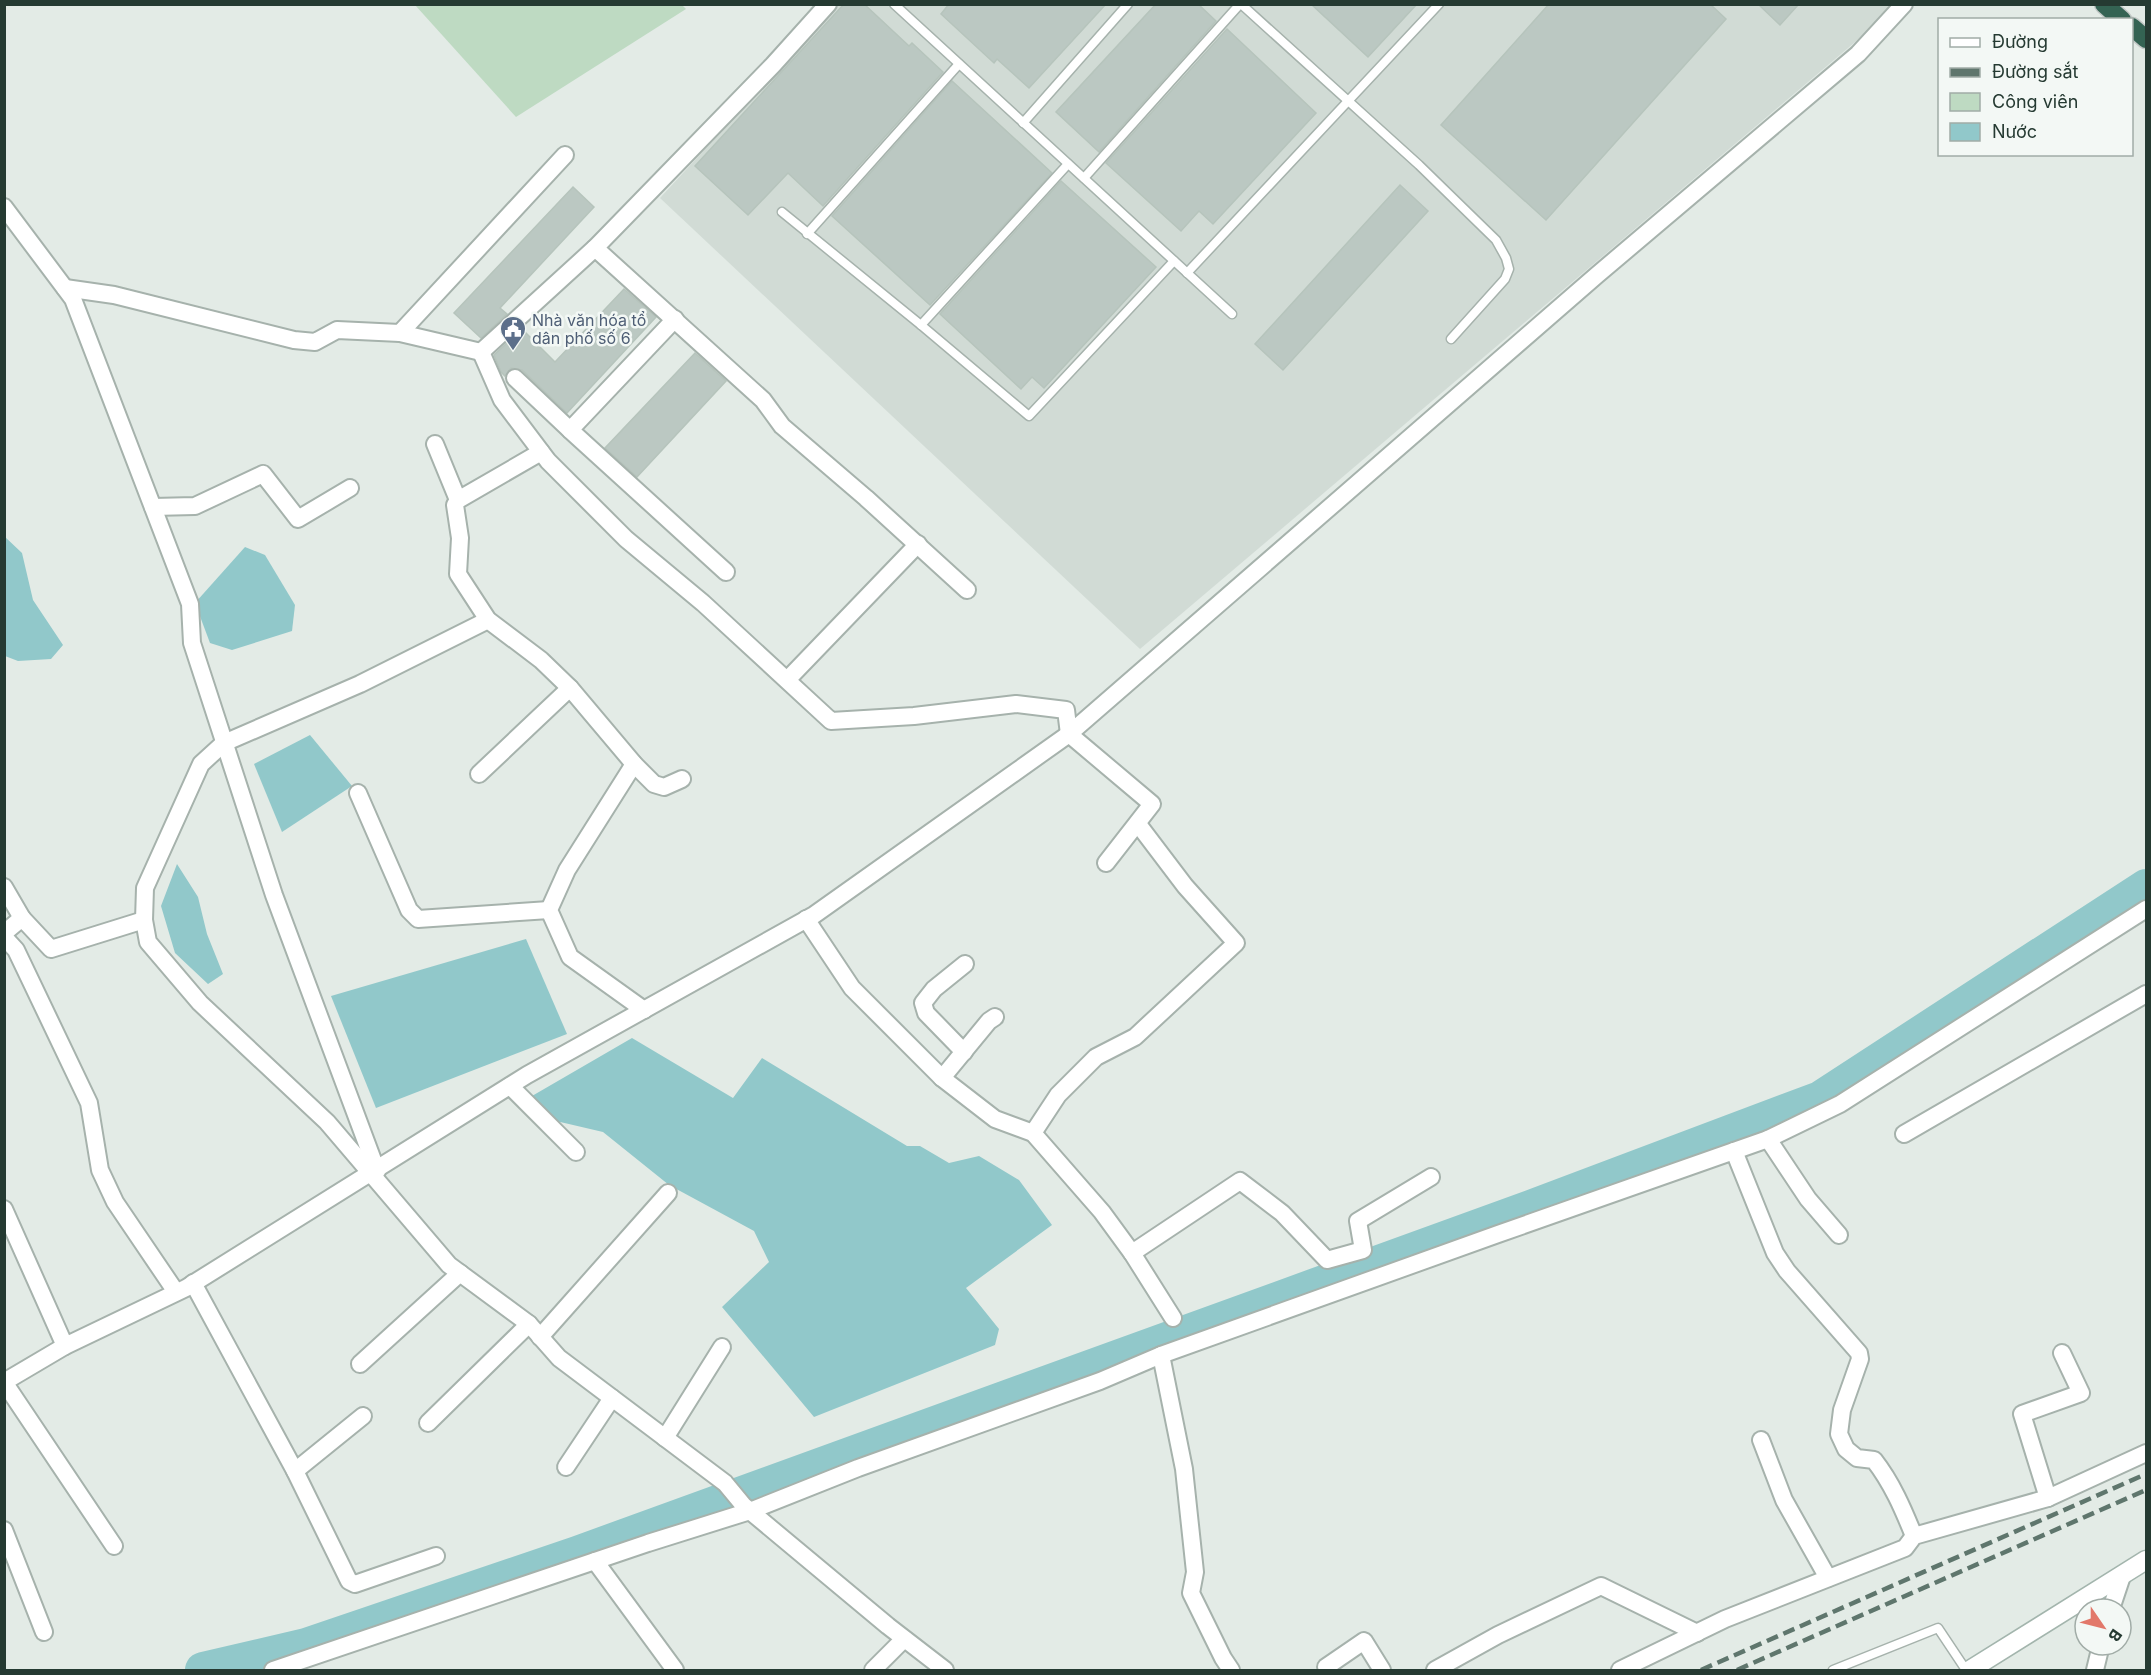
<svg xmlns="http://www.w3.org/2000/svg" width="2151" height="1675" font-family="Inter,sans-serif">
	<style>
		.built { fill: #d1dbd5 }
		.green { fill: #bedac2 }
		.water { fill: #91c8ca }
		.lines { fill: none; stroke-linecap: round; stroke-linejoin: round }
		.river { stroke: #91c8ca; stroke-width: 36 }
		.building { fill: #bbc8c2; stroke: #b6c4bc; stroke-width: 1.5 }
		.lane-casing { stroke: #a6b2ac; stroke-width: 11 }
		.street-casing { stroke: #a6b2ac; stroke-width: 20 }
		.secondary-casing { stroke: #a3b5ad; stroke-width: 21 }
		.highway-casing { stroke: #c2c8c6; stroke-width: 21 }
		.lane { stroke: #fff; stroke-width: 8 }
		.street { stroke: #fff; stroke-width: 16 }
		.secondary { stroke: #fff; stroke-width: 18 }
		.highway { stroke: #346353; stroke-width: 18 }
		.rail { stroke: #5f766d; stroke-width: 4.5; stroke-dasharray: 12 6; stroke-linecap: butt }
		.labels { text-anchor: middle; stroke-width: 5; stroke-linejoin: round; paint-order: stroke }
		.service-label { font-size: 16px; fill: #4e5e75; stroke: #f3f8f5; text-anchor: start }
	</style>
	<rect width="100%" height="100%" fill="#e3ebe6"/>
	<polygon class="built" points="838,5 1894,5 1881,20 1140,649 660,198"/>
	<polygon class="green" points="682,5 686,9 516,117 415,5"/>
	<g class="water">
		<polygon points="4,536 22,553 33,600 63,645 51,659 18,661 5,656"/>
		<polygon points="245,547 265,555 295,605 292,631 232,650 210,643 195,603"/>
		<polygon points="310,735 352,786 282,832 254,764"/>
		<polygon points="177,864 198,897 207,934 223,974 208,984 175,953 161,906"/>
		<polygon points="526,939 567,1034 376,1108 331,996"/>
		<polygon points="632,1038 733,1098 762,1058 907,1146 920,1146 949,1163 979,1156 1019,1180 1052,1225 966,1288 999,1329 995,1345 814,1417 722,1307 769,1262 754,1231 669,1185 603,1132 556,1121 532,1096"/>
	</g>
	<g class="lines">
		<polyline class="river" points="203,1670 306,1646 577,1554 1536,1206 1820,1099 2146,887"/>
	</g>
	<g class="building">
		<polygon points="844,4 864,4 909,46 912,43 943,72 823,206 788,173 748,215 695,166"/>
		<polygon points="949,4 1106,4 1029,88 997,59 994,63 941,14"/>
		<polygon points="1156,4 1198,4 1216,21 1099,152 1056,112"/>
		<polygon points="1311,4 1417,4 1368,57"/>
		<polygon points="1549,4 1710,4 1726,19 1546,220 1441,125"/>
		<polygon points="1758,4 1799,4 1780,25"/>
		<polygon points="1227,29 1316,113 1213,224 1199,211 1181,231 1106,163"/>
		<polygon points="952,81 1052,173 930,305 832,216"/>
		<polygon points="1061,181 1156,267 1044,388 1032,377 1021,389 940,314"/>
		<polygon points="1400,185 1428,211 1283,370 1255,344"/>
		<polygon points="573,187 594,207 500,308 507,314 481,338 454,313"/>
		<polygon points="624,289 656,317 567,413 522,370 511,368 505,376 501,372 494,355 522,329 555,362"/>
		<polygon points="695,353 726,381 637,477 605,448"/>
	</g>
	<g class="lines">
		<defs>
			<g id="lane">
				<polyline points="894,4 1232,314"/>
				<polyline points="1241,4 1419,165 1496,240 1506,258 1509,269 1505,279 1451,339"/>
				<polyline points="1023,123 1128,4"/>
				<polyline points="1084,178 1240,4"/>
				<polyline points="782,212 921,325 1029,416 1174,261"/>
				<polyline points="807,234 959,64"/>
				<polyline points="1187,273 1439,4"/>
				<polyline points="921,325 1068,164"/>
				<polyline points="1833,1670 1938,1628 1966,1670"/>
			</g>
			<g id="street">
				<polyline points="4,207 73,299 190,604 192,643 274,895 377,1171"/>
				<polyline points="595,248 763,400 782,426 866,498 967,590"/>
				<polyline points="65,288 114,295 294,340 315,342 337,330 400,333 481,352"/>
				<polyline points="675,319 570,430 726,572"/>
				<polyline points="400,333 565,155"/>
				<polyline points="481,352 502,400 548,461 626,539 703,603 831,721 914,716 1016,704 1066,710 1069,734 1152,804 1106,863"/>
				<polyline points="481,352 595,248 773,65 828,4"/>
				<polyline points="515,378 570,430"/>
				<polyline points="435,444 458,500"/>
				<polyline points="541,452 458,500 455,505 460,538 458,574 488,620 541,660 570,688 634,764 654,784 664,787 682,779"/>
				<polyline points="153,507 195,506 263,474 298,519 350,488"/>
				<polyline points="488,620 360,684 224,743 201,764 145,888 144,920 148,942 200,1003 327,1122 449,1265 529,1324 559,1358 725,1483 744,1506 888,1626 945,1670"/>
				<polyline points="787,680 918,544"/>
				<polyline points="634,764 567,870 549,910 570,957 644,1010"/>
				<polyline points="479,774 570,688"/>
				<polyline points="358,793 409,910 418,919 549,910"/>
				<polyline points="4,887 22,918"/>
				<polyline points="806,919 852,988 942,1078 995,1119 1033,1133 1102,1212 1132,1253"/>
				<polyline points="4,933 22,918 51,949 144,920"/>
				<polyline points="4,937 16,950 89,1103 100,1170 115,1202 176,1292"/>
				<polyline points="964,1052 926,1013 923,1003 934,989 965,964"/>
				<polyline points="942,1078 989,1021 995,1017"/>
				<polyline points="510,1086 576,1152"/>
				<polyline points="1033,1133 1058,1095 1096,1057 1135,1037 1236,943 1185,886 1138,824"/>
				<polyline points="1904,1134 2146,994"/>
				<path d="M1734,1151L1775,1253L1787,1271L1859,1353L1860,1359L1842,1410L1839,1434L1846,1449L1857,1458L1874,1460C1892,1483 1903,1509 1914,1536"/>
				<polyline points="4,1209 65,1346"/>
				<polyline points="1839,1235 1808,1199 1768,1139 1840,1104 2146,909"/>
				<polyline points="193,1283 295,1471 349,1581 355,1584 436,1556"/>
				<polyline points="1173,1318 1132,1253 1240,1181 1282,1213 1327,1260 1363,1250 1358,1221 1431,1177"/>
				<polyline points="540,1337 668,1193"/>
				<polyline points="1161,1355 1184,1469 1195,1572 1191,1593 1223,1658 1231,1670"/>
				<polyline points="360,1364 460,1273"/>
				<polyline points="4,1382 65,1346 186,1288 527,1075 814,915 1069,734 1597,275 1858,54 1904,4"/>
				<polyline points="4,1382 114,1546"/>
				<polyline points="428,1423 529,1324"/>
				<polyline points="665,1438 722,1347"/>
				<polyline points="1761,1440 1784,1500 1828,1578"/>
				<polyline points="566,1467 612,1398"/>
				<polyline points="295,1471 363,1416"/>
				<polyline points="2048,1498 2022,1414 2081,1393 2062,1353"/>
				<polyline points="4,1530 44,1632"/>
				<polyline points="595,1561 675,1670"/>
				<polyline points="2111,1609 2122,1576"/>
				<polyline points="273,1670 648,1543 750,1511 858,1468 1100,1381 1161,1355 1498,1234 1768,1139"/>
				<polyline points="873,1670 904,1639"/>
				<polyline points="1329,1670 1326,1667 1364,1641 1382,1670"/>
				<polyline points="1435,1670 1498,1635 1601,1586 1697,1633"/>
				<polyline points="1620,1670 1725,1619 1905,1548 1914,1536 2048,1498 2146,1453"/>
				<polyline points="2095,1670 2101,1645"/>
			</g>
			<polyline id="secondary" points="1970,1670 2146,1560"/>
			<g id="highway">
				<polyline points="2104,4 2122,20"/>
				<polyline points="2132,27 2146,39"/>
			</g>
		</defs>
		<use href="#lane" class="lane-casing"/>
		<use href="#street" class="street-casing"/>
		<use href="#secondary" class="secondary-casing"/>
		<use href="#highway" class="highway-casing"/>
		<use href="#lane" class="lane"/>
		<use href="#street" class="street"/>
		<use href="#secondary" class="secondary"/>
		<use href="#highway" class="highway"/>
		<g class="rail">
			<polyline points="1701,1670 2146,1474"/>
			<polyline points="1737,1670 2146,1490"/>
		</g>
	</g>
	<defs>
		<symbol id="civic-pin" viewBox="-11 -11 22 30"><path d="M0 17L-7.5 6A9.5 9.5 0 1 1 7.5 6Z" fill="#5c6f8a" stroke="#f3f8f5"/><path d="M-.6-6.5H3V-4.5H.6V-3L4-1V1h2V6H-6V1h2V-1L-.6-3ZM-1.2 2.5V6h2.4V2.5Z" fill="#fff"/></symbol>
	</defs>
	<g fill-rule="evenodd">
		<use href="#civic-pin" x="498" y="314" width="30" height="40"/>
	</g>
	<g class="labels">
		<g class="service-label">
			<text x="532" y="326">Nhà văn hóa tổ<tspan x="532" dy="18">dân phố số 6</tspan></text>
		</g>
	</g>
	<rect width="2151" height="1675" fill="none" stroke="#253a32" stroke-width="12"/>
	<rect x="1938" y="18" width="195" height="138" fill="#f3f8f5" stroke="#a1aca7" stroke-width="1.5"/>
	<rect x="1950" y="38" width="30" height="9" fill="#ffffff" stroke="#a1aca7" stroke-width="1.5"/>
	<text x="1992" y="48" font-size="18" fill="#253a32">Đường</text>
	<rect x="1950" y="68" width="30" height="9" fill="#5f766d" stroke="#a1aca7" stroke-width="1.5"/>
	<text x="1992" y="78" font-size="18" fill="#253a32">Đường sắt</text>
	<rect x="1950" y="93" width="30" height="18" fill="#bedac2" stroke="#a1aca7" stroke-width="1.5"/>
	<text x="1992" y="108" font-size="18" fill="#253a32">Công viên</text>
	<rect x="1950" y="123" width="30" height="18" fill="#91c8ca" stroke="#a1aca7" stroke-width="1.5"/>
	<text x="1992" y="138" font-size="18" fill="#253a32">Nước</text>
	<g transform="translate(2103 1627) rotate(125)"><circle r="28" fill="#f3f8f5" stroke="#a1aca7" stroke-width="1.5"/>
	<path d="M0-4.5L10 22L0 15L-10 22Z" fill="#e2786a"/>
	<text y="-9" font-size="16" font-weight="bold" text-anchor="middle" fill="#253a32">B</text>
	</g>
</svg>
